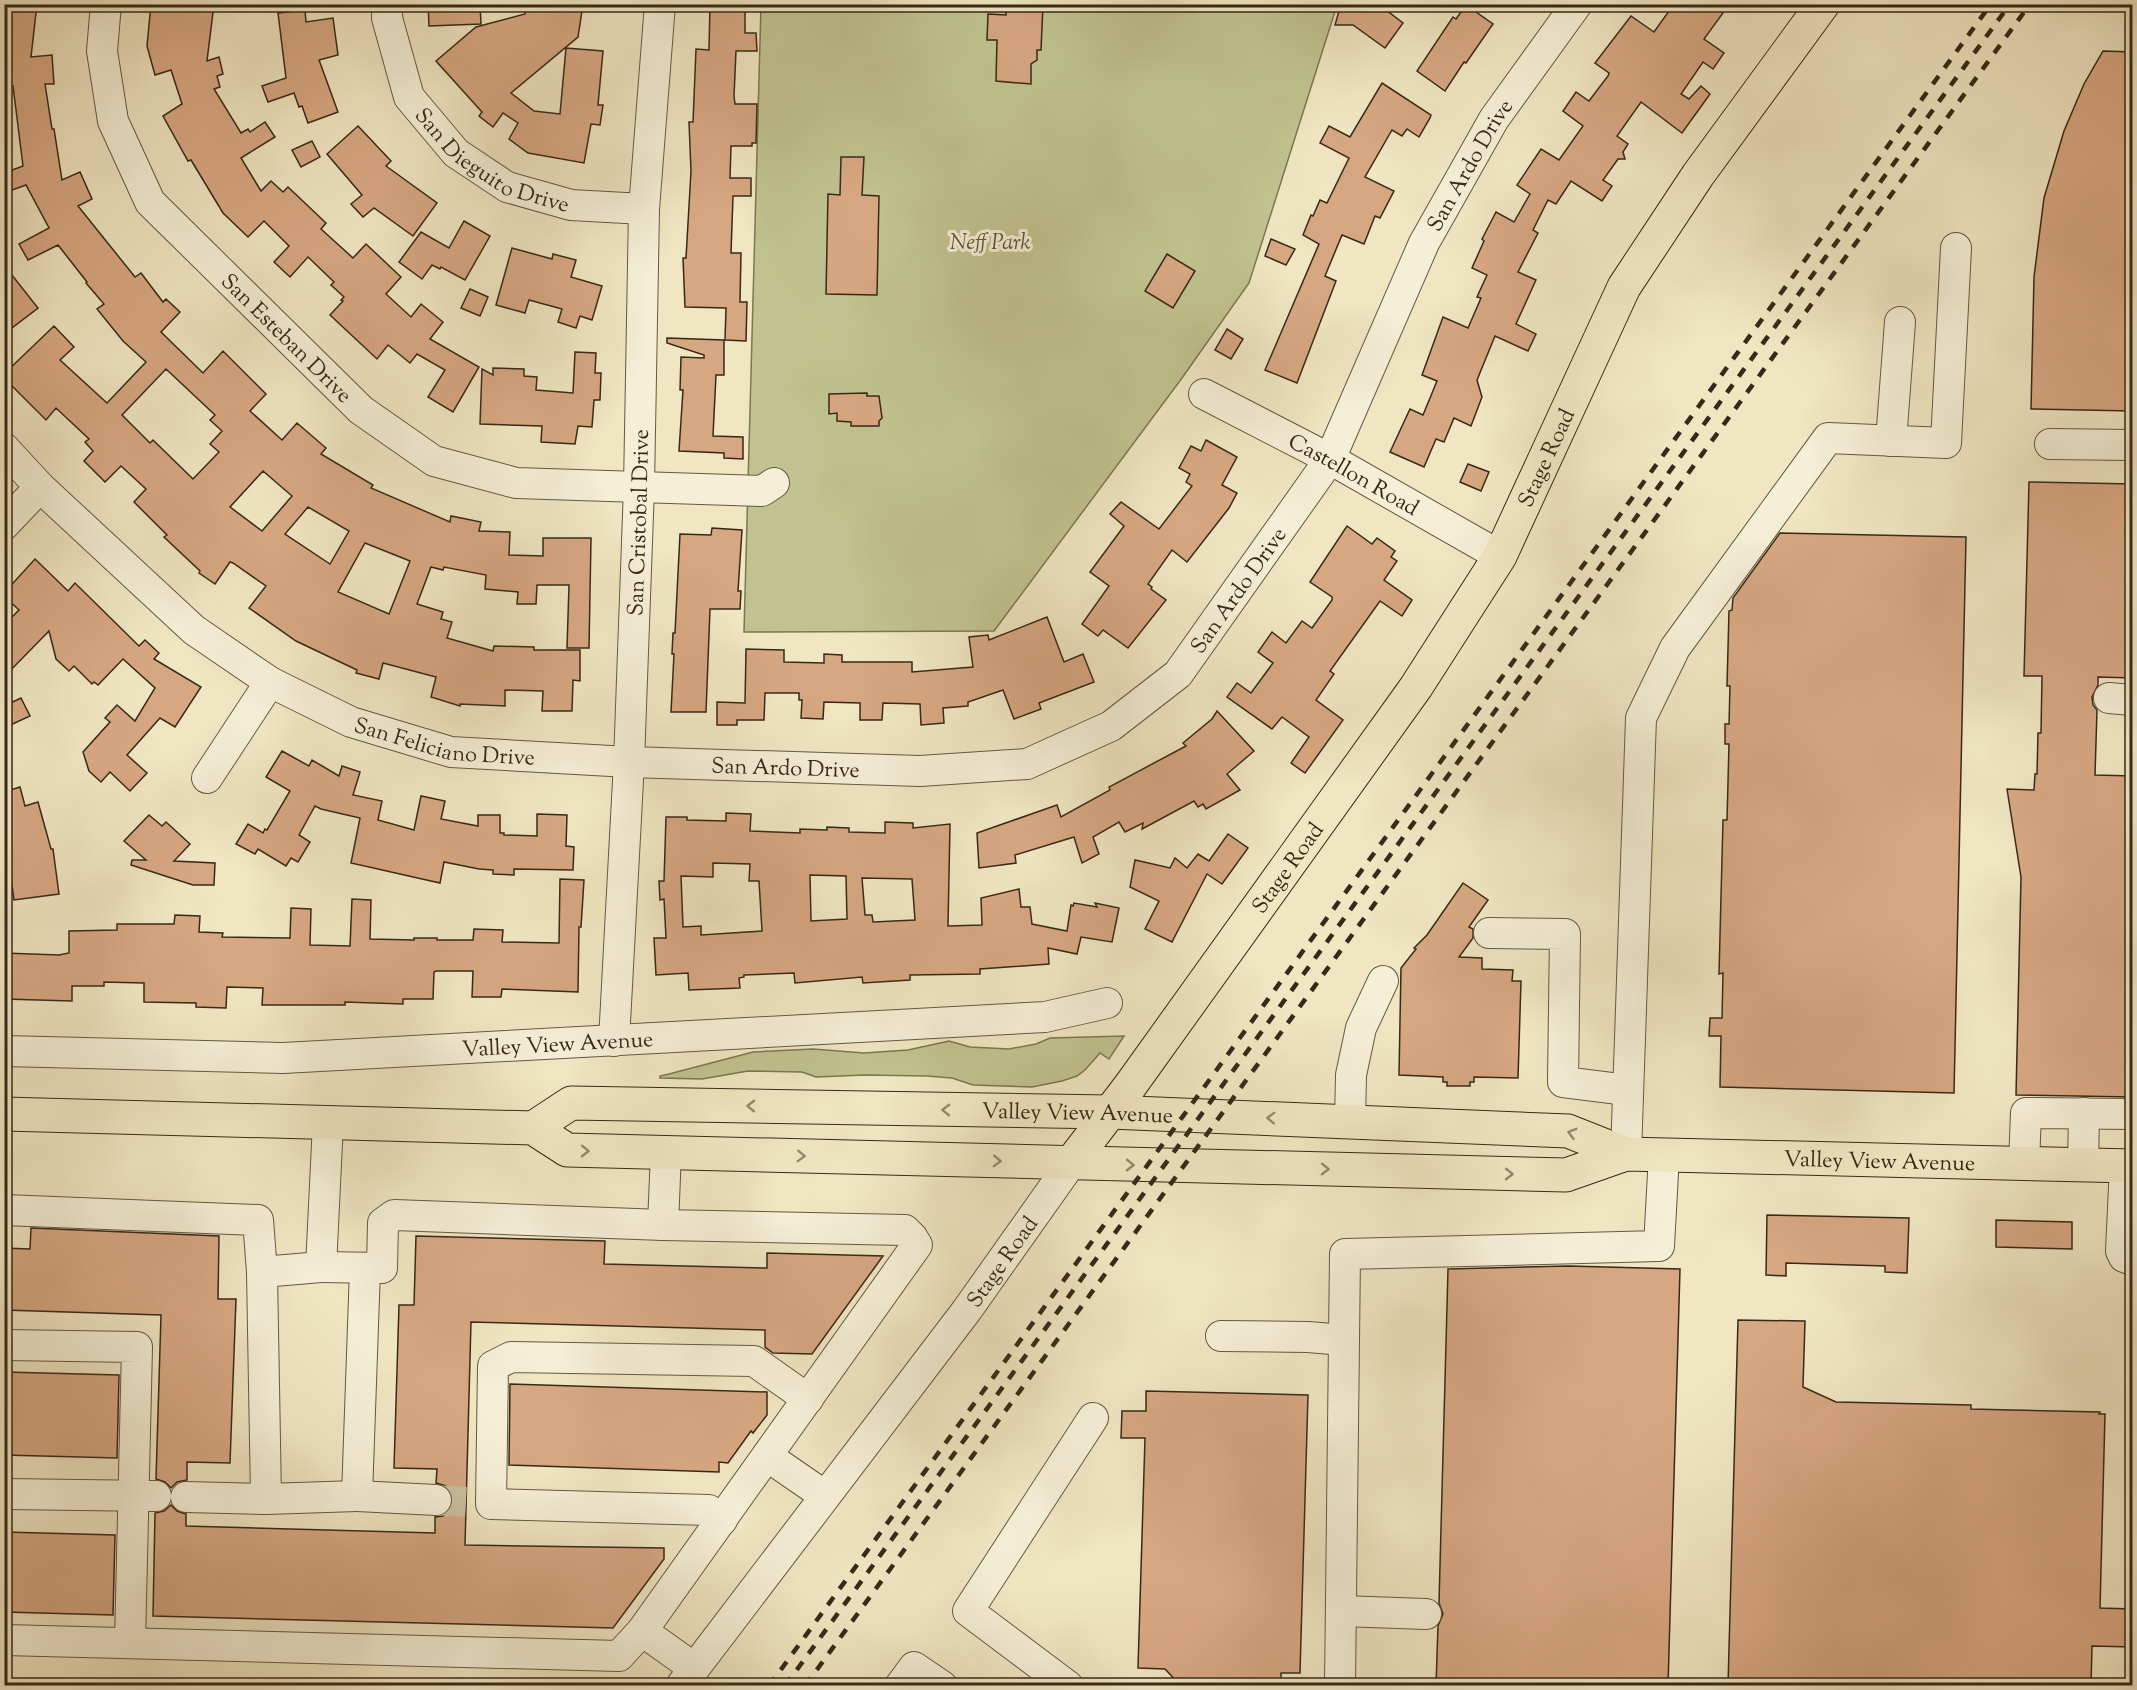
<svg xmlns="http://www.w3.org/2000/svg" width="2137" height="1690" font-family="'Sorts Mill Goudy',serif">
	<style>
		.green { fill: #c0c38f; stroke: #7c7654; stroke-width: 1.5 }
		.building { fill: #d7a782; stroke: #372918; stroke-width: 1.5; fill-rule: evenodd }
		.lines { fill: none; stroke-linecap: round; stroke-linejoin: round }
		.minor-tunnel { stroke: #cbc0a0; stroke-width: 30; stroke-dasharray: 30 15; stroke-linecap: butt }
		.minor-casing { stroke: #655842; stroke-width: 32 }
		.major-casing { stroke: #372918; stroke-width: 35 }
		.minor { stroke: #f5efd7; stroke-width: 30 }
		.major { stroke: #f0e6c2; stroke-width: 33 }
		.rail { stroke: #372918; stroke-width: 4.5; stroke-dasharray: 10 10; stroke-linecap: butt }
		.oneway { stroke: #94886d }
		.labels { text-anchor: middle; stroke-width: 6; stroke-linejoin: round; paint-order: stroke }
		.street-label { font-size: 22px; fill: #372918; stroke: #f5efd7 }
		.park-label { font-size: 22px; font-style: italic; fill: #595036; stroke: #f5efd7 }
	</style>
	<rect width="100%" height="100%" fill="#f0e6c2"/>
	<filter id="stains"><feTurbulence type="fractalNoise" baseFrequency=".00333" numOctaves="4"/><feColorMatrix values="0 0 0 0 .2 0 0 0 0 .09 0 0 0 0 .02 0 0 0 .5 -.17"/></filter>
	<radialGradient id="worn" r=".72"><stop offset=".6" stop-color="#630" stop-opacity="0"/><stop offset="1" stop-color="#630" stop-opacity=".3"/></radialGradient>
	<g class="green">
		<polygon points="761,5 1337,5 1249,283 1182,378 994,631 744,632"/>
		<polygon points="1124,1036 1109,1059 1100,1053 1085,1070 1077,1076 1062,1081 1032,1087 973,1085 952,1078 927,1076 865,1075 816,1077 802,1072 748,1071 702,1079 660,1078 660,1076 669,1074 753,1052 813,1049 864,1053 908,1050 949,1041 970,1047 1009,1049 1036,1044 1050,1038"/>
	</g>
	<g class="building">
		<path d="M4,4H37L31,57L52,55L54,84H45L52,129H54L62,180L80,172L92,199L78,206L135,277L141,273L163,302L166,299L180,312L161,332L203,373L223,351L266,394L250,411L282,440L297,423L326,448L321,454L373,485L371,488L450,522L451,516L481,522L479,531L510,532L509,555L543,556V538H591L589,648H567L569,585H537L536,604H517L518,592L485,589L486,575L444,567L443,570L431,567L417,604L443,612L441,619L452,622L447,638L493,651L494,646L534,647V650H580V681L573,680L572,711H542L543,691L505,690V706L460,704V706L431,697L436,677L383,663L379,679L356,673L357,670L296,641L249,608L266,586L233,563L230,562L215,584L199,573L200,571L164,537L167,535L134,502L146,489L121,466L105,482L84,461L93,451L85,442L89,439L56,408L46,420L4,378V374L54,326L74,347L60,360L107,403L146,362L123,341L97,309L104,304L86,283L87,282L58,245L28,260L19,244L49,228L26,185L4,193V173L23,166L13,86L4,87ZM166,369L215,415L210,420L222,431L210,444L219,452L193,479L153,440L150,443L122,415ZM263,471L292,496L262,531L230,507ZM308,507L349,531L330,564L285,534ZM365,543L410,561L389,614L338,592Z"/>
		<polygon points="151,4 214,4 207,61 219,57 223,74 217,76 220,87 214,89 241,133 248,129 250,132 265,122 275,137 241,158 261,191 271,181 283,192 288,187 326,223 321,229 353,258 366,244 401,277 386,294 411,317 421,304 443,322 430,339 479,367 453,412 428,397 445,370 417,354 410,363 388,345 377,359 330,315 343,301 341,300 344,297 331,285 334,282 308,257 290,277 274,262 289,246 264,221 248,237 223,213 191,160 188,161 163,116 182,104 171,70 155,75 147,46"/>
		<polygon points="428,4 480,4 481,24 429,26"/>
		<polygon points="526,4 583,4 578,37 511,93 534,111 560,114 566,48 603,51 598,105 603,105 600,125 591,124 584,163 528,153 509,139 518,123 503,113 493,127 479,116 482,112 436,61 476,27 525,14"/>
		<polygon points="710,4 745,4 745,33 756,33 757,51 736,51 734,96 735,104 757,104 756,143 752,143 752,146 731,146 730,178 751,178 751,196 733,196 731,253 741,253 740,302 747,302 746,341 725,340 726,308 685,307 683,258 686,258 691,171 689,122 693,122 696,49 709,50"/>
		<polygon points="1006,4 1043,4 1041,50 1037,50 1037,60 1031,64 1031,84 996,81 997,40 987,40 988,14 1006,15"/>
		<polygon points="1341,4 1378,4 1403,23 1385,48 1353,25 1335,25"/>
		<polygon points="1674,4 1712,4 1723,13 1704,39 1724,53 1713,69 1703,62 1681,94 1689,99 1701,86 1710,94 1682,133 1641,102 1617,136 1628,144 1623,152 1625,159 1618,159 1603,180 1612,186 1602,201 1571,181 1556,204 1548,200 1533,230 1538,233 1518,272 1536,280 1516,324 1536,334 1528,351 1495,336 1477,380 1482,397 1471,426 1454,418 1444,442 1436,439 1424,467 1390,452 1410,409 1423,415 1437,381 1422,375 1443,317 1468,328 1481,298 1477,297 1487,275 1472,268 1484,241 1482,239 1496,212 1514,222 1530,194 1517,185 1541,149 1559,160 1583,126 1563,111 1576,92 1589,101 1608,76 1609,73 1595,63 1631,16 1654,32"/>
		<polygon points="1466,5 1493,24 1466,63 1464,62 1445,91 1417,71 1453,17 1456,19"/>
		<polygon points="305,10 306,22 333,18 338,55 319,60 338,112 308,123 302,106 299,107 294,93 268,102 262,86 286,78 278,13"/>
		<polygon points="2103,51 2133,52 2133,411 2031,409 2034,277 2044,198 2064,131 2084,84"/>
		<polygon points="1382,83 1431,115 1430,118 1419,137 1407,129 1402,136 1392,130 1365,177 1394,191 1380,218 1375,216 1364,244 1342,235 1325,276 1336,281 1297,383 1265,370 1319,244 1303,235 1311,215 1313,216 1320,200 1327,203 1349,158 1320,143 1329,126 1350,137"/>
		<polygon points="358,126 391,161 386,166 437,203 413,236 374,208 363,217 351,204 362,195 327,154"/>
		<polygon points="312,141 320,157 301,167 292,150"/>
		<polygon points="841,157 864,157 862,195 879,196 877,295 826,294 828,194 840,195"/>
		<polygon points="464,221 490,236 465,280 441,267 440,269 432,265 422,279 399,262 421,232 449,248"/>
		<polygon points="1271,239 1295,249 1286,265 1265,256"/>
		<polygon points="512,248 552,259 553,254 576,260 571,277 602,286 592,320 580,316 576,328 558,322 562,309 529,300 525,313 496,305"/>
		<polygon points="1167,254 1195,271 1173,308 1145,291"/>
		<polygon points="4,265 38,308 4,334"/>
		<polygon points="470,289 488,297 480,316 461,308"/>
		<polygon points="1227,329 1243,339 1231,359 1215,350"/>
		<polygon points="667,338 724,340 724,375 716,375 713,436 743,437 743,459 724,458 724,453 679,451 683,390 680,390 681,357 704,358 704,355 667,343"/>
		<polygon points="575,352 596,353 595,373 601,373 600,400 594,400 592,427 578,426 575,444 541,442 542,426 480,424 482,369 493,375 493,368 524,369 524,376 537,377 536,390 573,393"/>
		<polygon points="867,393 867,396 879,396 882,418 879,421 879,426 851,426 851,422 837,421 837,413 829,414 829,394"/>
		<polygon points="1206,440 1237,457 1222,485 1237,493 1229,508 1187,562 1172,550 1148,584 1152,587 1151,589 1166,600 1128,648 1103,630 1098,636 1082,624 1109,586 1090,572 1124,526 1110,514 1121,502 1159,529 1192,486 1186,482 1190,474 1179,468 1191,446 1201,451"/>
		<polygon points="1468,464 1489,472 1481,491 1460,482"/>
		<polygon points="2029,482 2133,484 2133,678 2098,677 2098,685 2092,697 2093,705 2097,710 2095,775 2133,776 2133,1097 2016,1095 2021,877 2007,789 2034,790 2035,774 2037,774 2038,733 2041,733 2042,676 2024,676"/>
		<polygon points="1347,526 1372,544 1377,538 1395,551 1391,557 1397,561 1384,580 1412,600 1402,616 1380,601 1330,671 1334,674 1316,700 1343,720 1305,773 1291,763 1309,737 1282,717 1272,729 1227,697 1237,683 1251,693 1273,663 1258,652 1272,632 1286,643 1302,621 1312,628 1332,600 1332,597 1310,582"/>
		<polygon points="712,528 742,530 738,591 741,591 740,609 710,609 706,712 671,712 674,654 672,654 673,633 675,633 680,534 711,535"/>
		<polygon points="1780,533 1966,537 1954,1093 1720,1087 1721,1036 1709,1036 1710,1018 1722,1018 1723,973 1719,974 1723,820 1727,820 1729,744 1725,744 1725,724 1729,724 1730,686 1727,686 1729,611 1732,610 1733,598"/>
		<polygon points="35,559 68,591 75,583 139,646 145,640 159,653 154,659 201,687 175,727 160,718 127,755 147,773 130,791 110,772 101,782 89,771 83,752 110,722 105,718 117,705 135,721 155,688 123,659 98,685 94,682 92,684 74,666 69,671 56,659 49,631 4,677 4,625 19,610 4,596 4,593"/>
		<polygon points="1047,617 1064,662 1083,654 1094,682 1039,703 1041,709 1014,719 1003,690 968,702 968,706 943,708 944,723 921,725 920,704 883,703 882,720 860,720 860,703 824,702 823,719 801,718 802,700 799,700 799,693 765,693 764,720 737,720 737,725 717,725 717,702 745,703 746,649 784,650 784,662 824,663 824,654 842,655 842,662 912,662 912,672 973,667 969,637 988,635 989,640"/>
		<polygon points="21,698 30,716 4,728 4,706"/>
		<polygon points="1217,711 1254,751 1227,774 1240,790 1206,809 1203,804 1198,807 1194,801 1142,829 1143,823 1125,832 1119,822 1093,837 1099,854 1082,863 1074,837 1015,855 1016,863 979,868 977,833 1057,805 1061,817 1110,790 1109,787 1186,746 1183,743 1212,719"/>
		<polygon points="282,751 309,766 312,760 339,776 342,766 360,772 353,795 382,801 378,820 414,830 421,796 445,801 441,819 478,826 478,815 500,815 500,833 504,833 504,835 537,836 537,814 567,815 566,846 574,847 573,870 514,869 514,875 493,874 493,870 479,869 444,862 440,883 351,863 360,818 321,809 315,806 299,835 310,842 298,862 291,858 286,866 258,849 255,854 236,844 248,824 263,833 265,829 267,830 290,791 266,777"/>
		<polygon points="20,787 25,806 38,802 51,849 53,849 59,894 14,900 11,878 6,879 4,792"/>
		<path d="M726,813L751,814L750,831L800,833V829L827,830V827L849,828V832L885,833V822L913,823V828L950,824L948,926L982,925L981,898L1019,889L1021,907H1030L1032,924L1067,931L1071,905L1073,906L1074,903L1097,907L1095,903L1119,908L1112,942L1081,937L1077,954L1048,948L1049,964L980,969V974L910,975V980L863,983L862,977L795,983L794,973L744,975V977L739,978L740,988L689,990L688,973L656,975L654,938H666L664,899L660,900L659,881H664L666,817H687V820L726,821ZM713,863L750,864L749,881H759L762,931L701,935V926L683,927L681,876L713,877ZM810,875L846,876L847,919L811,921ZM862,878L912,879L915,920L873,922L872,915H865Z"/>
		<polygon points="149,815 162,826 166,822 190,844 174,861 215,863 214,885 193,885 131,865 132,860 146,860 124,841"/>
		<polygon points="1228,834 1248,848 1222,884 1207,874 1172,942 1145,929 1159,901 1130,887 1135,860 1170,868 1175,858 1187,868 1198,854 1209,861"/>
		<polygon points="560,879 584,880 581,927 579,927 578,992 502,989 501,997 472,997 473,971 436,971 434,972 433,999 403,999 403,1004 345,1002 345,1005 262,1005 263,988 227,987 226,1008 196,1007 196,1003 144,1002 144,983 104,982 104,986 72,986 72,1001 4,999 4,953 59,955 69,953 69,931 117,930 117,924 174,924 175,915 200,916 199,932 223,933 222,937 290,938 291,908 311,909 310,945 350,946 352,899 371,900 370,939 414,940 414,938 437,938 437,940 473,940 474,929 503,930 502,942 559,943"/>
		<polygon points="1463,883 1488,900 1469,927 1473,929 1473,938 1459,957 1482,958 1482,969 1513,970 1512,981 1521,981 1518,1078 1474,1077 1474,1082 1470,1082 1470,1086 1447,1086 1447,1082 1443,1082 1443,1077 1399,1075 1401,968 1416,949 1414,948 1427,935"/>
		<polygon points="1767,1215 1909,1218 1907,1273 1885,1272 1885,1266 1786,1263 1786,1276 1766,1275"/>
		<polygon points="1996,1220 2072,1222 2072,1249 1996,1247"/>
		<polygon points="31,1228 219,1236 218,1299 236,1299 230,1463 187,1462 187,1480 177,1482 171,1488 165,1482 156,1479 161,1315 4,1310 4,1248 30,1249"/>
		<polygon points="416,1236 605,1241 604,1264 767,1268 767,1253 883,1256 812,1354 773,1353 765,1347 765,1330 471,1322 465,1545 664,1548 664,1559 613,1628 153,1616 155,1513 164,1511 171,1505 177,1511 186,1514 186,1526 435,1533 435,1517 443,1516 450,1510 453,1500 452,1493 446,1486 436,1483 437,1469 394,1468 399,1305 414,1305"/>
		<polygon points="1569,1266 1680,1269 1668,1686 1436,1686 1438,1626 1443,1614 1439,1603 1448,1269"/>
		<polygon points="1738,1320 1805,1321 1803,1387 1836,1402 1971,1405 1971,1409 2100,1412 2099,1414 2105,1414 2100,1608 2133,1609 2133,1647 2092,1646 2091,1686 1728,1686"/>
		<polygon points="4,1372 119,1375 117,1458 4,1455"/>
		<polygon points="510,1384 767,1392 767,1415 753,1433 751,1431 728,1463 719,1462 719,1472 509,1465"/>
		<polygon points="1146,1391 1308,1395 1300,1673 1281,1673 1281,1686 1181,1686 1165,1669 1138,1668 1145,1438 1121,1438 1122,1411 1146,1411"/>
		<polygon points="4,1532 115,1535 113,1615 4,1612"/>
	</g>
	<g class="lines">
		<polyline class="minor-tunnel" points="436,1500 467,1502"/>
		<defs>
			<g id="minor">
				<path id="s1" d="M106,4L102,51L113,121L150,202L361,410L434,461L516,483L762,491L774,483"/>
				<path id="s2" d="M387,4V18L409,97L456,153L507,187L571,205L644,209"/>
				<path id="s3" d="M1204,394L1330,459L1500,556"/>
				<polyline points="1891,441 1900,322"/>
				<polyline points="2050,444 2132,445"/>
				<path id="s4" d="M4,448L40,487L194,630L270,682L351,722L451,752L629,762L920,771L1027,764L1111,726L1178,674L1330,459L1424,243L1494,119L1577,4"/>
				<polyline points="4,525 40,487"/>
				<polyline points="2109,698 2132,700"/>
				<polyline points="207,778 270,682"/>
				<polyline points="1489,933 1565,934 1563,1082 1627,1090"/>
				<path id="s5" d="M614,1041L629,762L639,487L644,209L660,4"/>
				<path id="s6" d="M4,1051L283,1058L1045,1017L1107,1003"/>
				<polyline points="1350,1122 1351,1075 1361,1028 1383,981"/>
				<polyline points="1626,1154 1641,718 1675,648 1828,438 1946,443 1956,248"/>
				<polyline points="2024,1163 2026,1113 2132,1114"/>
				<polyline points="2083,1165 2084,1113"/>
				<polyline points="2125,1166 2121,1251 2124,1257 2132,1260"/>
				<polyline points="4,1210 258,1220 262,1272 321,1267 328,1123"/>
				<polyline points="663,1225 666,1152"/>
				<polyline points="262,1272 266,1499 357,1496 365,1269"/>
				<polyline points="1221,1336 1308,1337 1344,1340"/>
				<polyline points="4,1345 137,1347 130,1643"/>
				<polyline points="767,1456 825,1496"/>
				<polyline points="4,1494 156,1496"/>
				<polyline points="357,1496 436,1500"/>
				<polyline points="186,1497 266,1499"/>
				<polyline points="722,1520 709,1510 491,1504 493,1366 511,1357 754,1361 808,1399"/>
				<polyline points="1341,1611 1426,1614"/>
				<polyline points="642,1631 694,1668"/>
				<polyline points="4,1640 619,1656 642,1631 917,1245 912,1237 905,1230 663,1225 394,1215 383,1223 382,1268 321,1267"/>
				<path id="s7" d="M681,1686L967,1310L1071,1163"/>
				<polyline points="900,1686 914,1667 942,1686"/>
				<polyline points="1068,1686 968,1611 1093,1418"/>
				<polyline points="1340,1686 1345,1254 1659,1246 1664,1155"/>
			</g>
			<g id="major">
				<path id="s8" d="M4,1114L533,1128L567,1150L1566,1175L1626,1154L2132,1166"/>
				<path id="s9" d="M533,1128L571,1103L1110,1112L1568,1131L1626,1154"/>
				<path id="s10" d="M1071,1163L1130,1086L1416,687L1500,556L1624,287L1698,175L1823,4"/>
			</g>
		</defs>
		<use href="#minor" class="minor-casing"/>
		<use href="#major" class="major-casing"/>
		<use href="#minor" class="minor"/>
		<use href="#major" class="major"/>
		<g class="rail">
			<polyline points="769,1686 1991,4"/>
			<polyline points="785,1686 2010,4"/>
			<polyline points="805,1686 2030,4"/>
		</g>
	</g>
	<defs><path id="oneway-chevron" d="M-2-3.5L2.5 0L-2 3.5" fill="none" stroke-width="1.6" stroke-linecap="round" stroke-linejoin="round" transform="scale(1.5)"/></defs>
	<g class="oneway">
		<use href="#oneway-chevron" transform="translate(751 1106) rotate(-179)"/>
		<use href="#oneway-chevron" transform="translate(946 1110) rotate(-179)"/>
		<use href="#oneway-chevron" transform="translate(1271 1118) rotate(-178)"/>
		<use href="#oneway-chevron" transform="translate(1572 1133) rotate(-164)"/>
		<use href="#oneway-chevron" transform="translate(585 1151) rotate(1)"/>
		<use href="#oneway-chevron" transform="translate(801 1156) rotate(2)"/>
		<use href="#oneway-chevron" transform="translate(997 1161) rotate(2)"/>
		<use href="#oneway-chevron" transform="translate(1130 1165) rotate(1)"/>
		<use href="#oneway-chevron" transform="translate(1325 1169) rotate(1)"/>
		<use href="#oneway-chevron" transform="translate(1509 1174) rotate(1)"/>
	</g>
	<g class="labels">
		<g class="street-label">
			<text dy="8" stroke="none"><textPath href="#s2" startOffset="204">San Dieguito Drive</textPath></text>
			<text dy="8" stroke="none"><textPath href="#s4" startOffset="1893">San Ardo Drive</textPath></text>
			<text dy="8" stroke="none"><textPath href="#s1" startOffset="400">San Esteban Drive</textPath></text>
			<text dy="8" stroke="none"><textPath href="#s10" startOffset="852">Stage Road</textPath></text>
			<text dy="8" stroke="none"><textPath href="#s3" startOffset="170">Castellon Road</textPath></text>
			<text dy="8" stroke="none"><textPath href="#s5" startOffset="519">San Cristobal Drive</textPath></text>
			<text dy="8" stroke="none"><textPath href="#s4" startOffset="1407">San Ardo Drive</textPath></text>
			<text dy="8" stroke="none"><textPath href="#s4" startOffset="542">San Feliciano Drive</textPath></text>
			<text dy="8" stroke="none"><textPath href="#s4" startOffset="885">San Ardo Drive</textPath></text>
			<text dy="8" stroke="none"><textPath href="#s10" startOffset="366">Stage Road</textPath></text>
			<text dy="8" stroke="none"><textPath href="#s6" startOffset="554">Valley View Avenue</textPath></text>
			<text dy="8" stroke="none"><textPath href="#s9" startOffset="552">Valley View Avenue</textPath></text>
			<text dy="8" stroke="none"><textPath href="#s8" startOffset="1886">Valley View Avenue</textPath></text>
			<text dy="8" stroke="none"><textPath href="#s7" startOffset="532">Stage Road</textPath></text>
		</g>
		<g class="park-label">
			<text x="990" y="249">Neff Park</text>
		</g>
	</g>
	<rect width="2137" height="1690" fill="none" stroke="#f0e6c2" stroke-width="24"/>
	<rect x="6" y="6" width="2125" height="1678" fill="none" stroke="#372918" stroke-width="3"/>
	<rect x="12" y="12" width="2113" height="1666" fill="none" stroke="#372918" stroke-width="1.5"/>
	<rect width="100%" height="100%" filter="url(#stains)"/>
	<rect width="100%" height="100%" fill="url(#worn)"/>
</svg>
